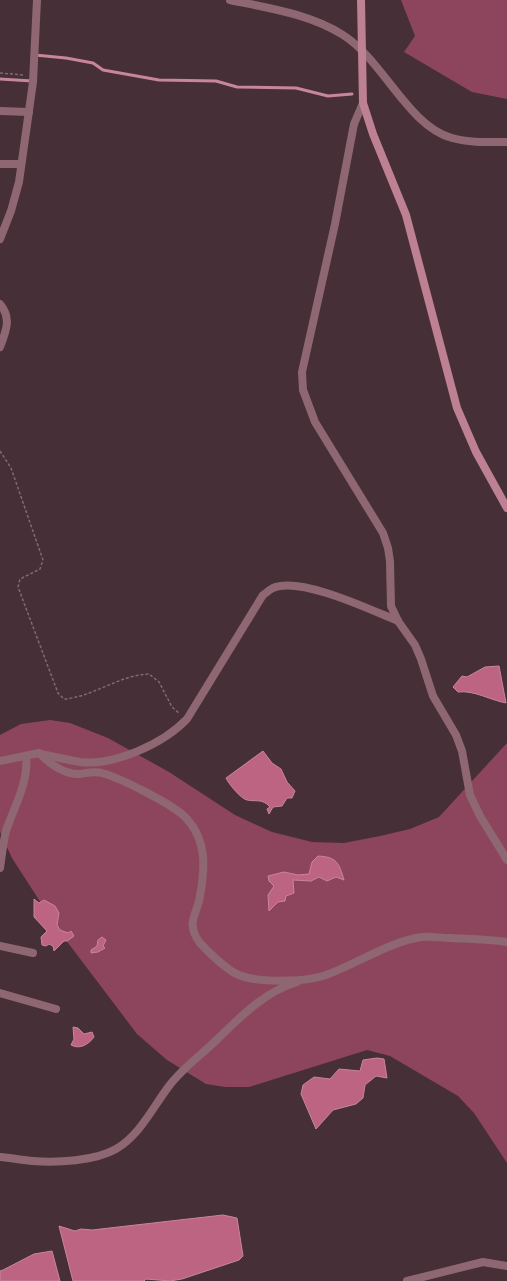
<svg xmlns="http://www.w3.org/2000/svg" width="507" height="1281" font-family="'Open Sans',sans-serif">
	<style>
		.green { fill: #8d455e }
		.water { fill: #bd6482; stroke: #c8859b }
		.lines { fill: none; stroke-linecap: round; stroke-linejoin: round }
		.stream { stroke: #c8859b; stroke-width: 3 }
		.path { stroke: #7f6b71; stroke-width: 1.5; stroke-dasharray: 3 2; stroke-linecap: butt }
		.street { stroke: #8e6772; stroke-width: 8 }
		.secondary { stroke: #be8093; stroke-width: 8 }
	</style>
	<rect width="100%" height="100%" fill="#462f36"/>
	<g class="green">
		<polygon points="401,0 507,0 507,99 472,92 404,52 415,36"/>
		<polygon points="50,720 70,723 108,738 169,772 235,815 272,832 312,842 344,843 380,836 410,829 439,817 507,743 507,1163 474,1113 458,1096 390,1056 367,1050 249,1087 225,1087 206,1084 167,1060 137,1034 59,931 12,858 0,832 0,735 21,724"/>
	</g>
	<g class="water">
		<path d="M499,666L506,703C490,700 474,690 458,692L453,687L462,676L467,677L485,667Z"/>
		<path d="M263,751L272,763L281,769L287,782L295,791L292,798H287L282,806L273,807L269,814L267,809L270,807C262,798 256,802 247,800C241,799 228,783 226,778Z"/>
		<path d="M318,856C337,857 339,863 344,880L336,877L327,881L319,877L311,881L293,880L294,893L286,896L285,901L278,902L269,911L268,895L274,886L269,881L268,876L284,872L298,875L309,874L312,862Z"/>
		<polygon points="34,899 39,903 44,900 55,906 59,913 57,925 60,930 68,933 71,931 74,936 67,941 64,941 54,951 53,946 49,944 46,946 42,945 41,937 47,931 34,917"/>
		<polygon points="102,937 106,940 103,946 105,948 98,952 91,953 91,950 97,946 98,940"/>
		<path d="M73,1027L78,1028L84,1034L92,1032L94,1037C89,1044 80,1050 71,1045L74,1039Z"/>
		<polygon points="377,1058 384,1059 387,1078 376,1076 365,1085 363,1098 356,1104 333,1110 316,1129 301,1094 303,1085 314,1077 330,1079 339,1069 360,1071 363,1060"/>
		<polygon points="223,1215 237,1218 243,1256 239,1260 182,1279 170,1281 146,1279 144,1281 73,1281 59,1226 75,1231 81,1229 92,1230"/>
		<polygon points="52,1251 60,1281 0,1281 0,1271 3,1270 34,1254"/>
	</g>
	<g class="lines">
		<g class="stream">
			<polyline points="35,55 66,58 93,63 103,70 159,80 216,81 237,87 296,88 328,96 352,94"/>
			<polyline points="0,79 32,81"/>
		</g>
		<g class="path">
			<polyline points="0,73 24,75"/>
			<path d="M0,451L11,468L43,560L40,569L20,579L18,587L58,693L64,699C93,697 119,675 149,674L159,682L172,707L180,714"/>
		</g>
		<g class="street">
			<path d="M230,0C268,8 310,14 343,35C383,60 408,126 452,138C470,143 489,142 507,142"/>
			<polyline points="363,103 354,124 335,224 302,372 303,390 315,422 383,533 388,548 390,561 391,606 398,621 415,645 421,659 433,696 456,735 462,751 470,795 480,816 507,860"/>
			<polyline points="0,111 29,112"/>
			<polyline points="0,164 21,164"/>
			<polyline points="0,239 11,211 19,182 33,82 37,0"/>
			<path d="M0,304C12,318 6,331 0,347"/>
			<path d="M40,754C53,756 67,760 80,762C114,766 163,744 187,719L263,595C266,593 269,590 273,588C300,576 371,610 398,621"/>
			<path d="M0,761L39,753C50,764 64,775 80,774C87,773 95,771 102,773C120,778 175,805 187,819C207,841 205,868 200,896C197,915 185,923 200,943C208,952 228,971 239,975C258,983 303,982 323,976C356,965 387,942 422,937C431,936 441,938 450,938C469,939 488,939 507,942"/>
			<path d="M0,868C2,855 3,843 6,831C14,807 29,782 26,756"/>
			<polyline points="0,946 33,953"/>
			<polyline points="0,993 56,1009"/>
			<path d="M0,1157C11,1158 22,1160 33,1161C57,1163 95,1161 116,1149C140,1135 153,1107 169,1086C180,1071 196,1059 210,1046C237,1021 261,993 297,982"/>
			<polyline points="407,1281 483,1262 507,1266"/>
		</g>
		<polyline class="secondary" points="361,0 363,103 373,134 406,215 457,408 476,452 507,508"/>
	</g>
</svg>
